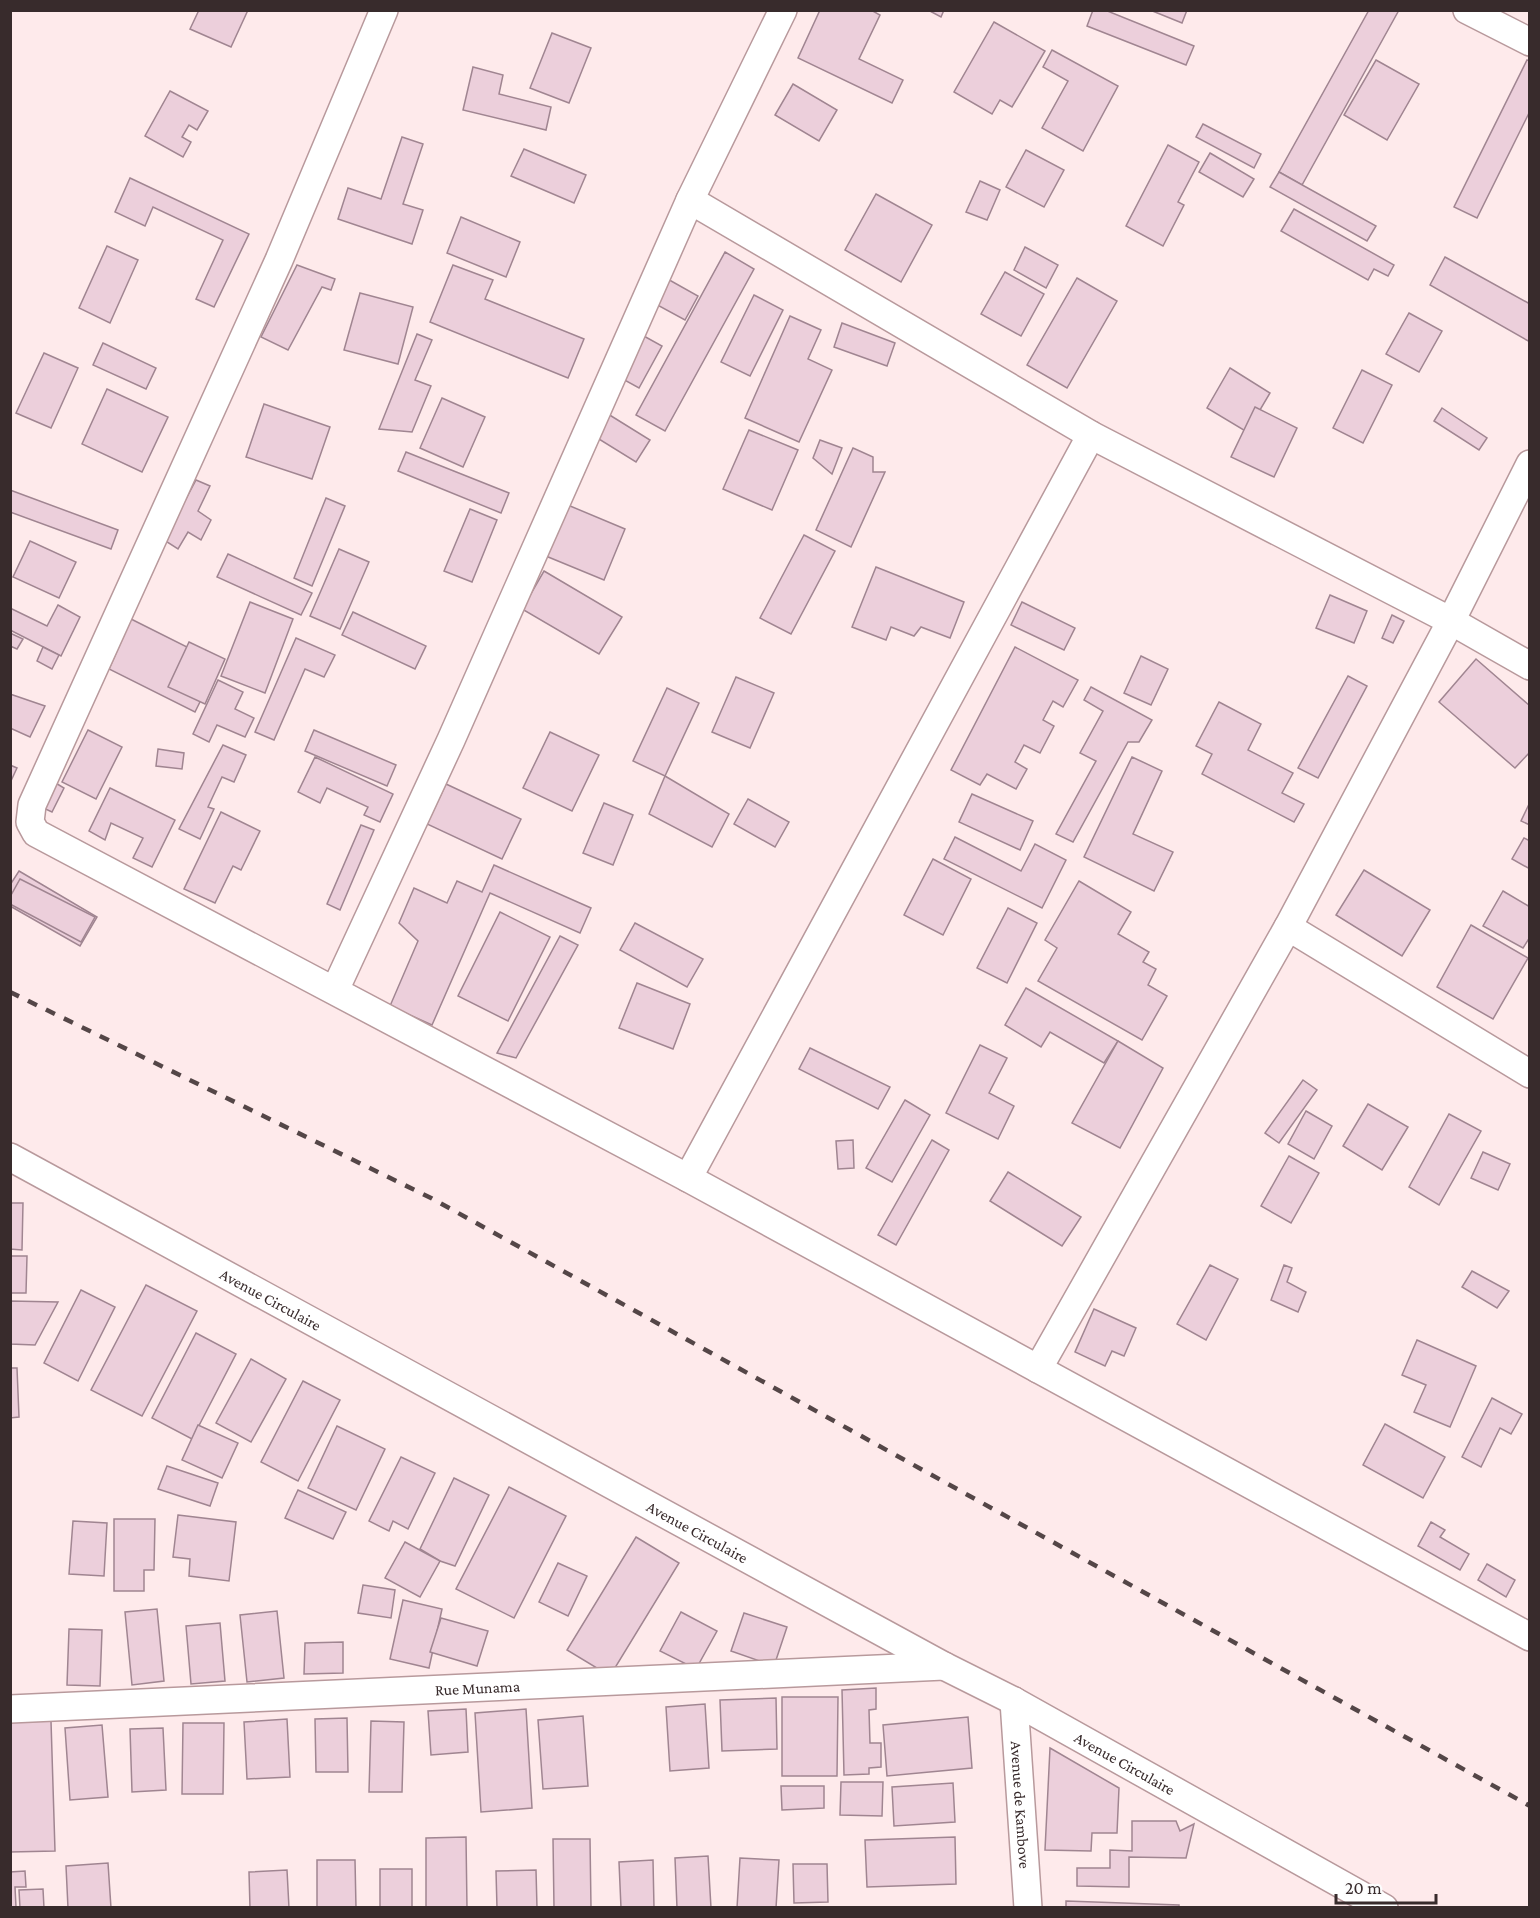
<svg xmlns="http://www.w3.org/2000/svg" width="1540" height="1918" font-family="'Crimson Pro',serif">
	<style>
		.building { fill: #eccfdb; stroke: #a08591; stroke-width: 1.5 }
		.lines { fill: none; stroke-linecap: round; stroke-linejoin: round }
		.street-casing { stroke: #b8999c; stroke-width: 30 }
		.street { stroke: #fff; stroke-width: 27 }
		.rail { stroke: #544647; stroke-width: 4.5; stroke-dasharray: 10 10; stroke-linecap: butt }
		.labels { text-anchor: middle; stroke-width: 6; stroke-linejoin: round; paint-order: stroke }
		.street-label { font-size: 16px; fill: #382b2c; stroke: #fdfdfd }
	</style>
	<rect width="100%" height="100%" fill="#feeaeb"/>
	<g class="building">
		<polygon points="199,10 248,10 231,47 190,29"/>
		<polygon points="820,10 871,10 880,15 859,59 903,80 892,103 798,58"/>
		<polygon points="928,10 944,10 941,17"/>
		<polygon points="1093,10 1105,10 1194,46 1186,65 1087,26"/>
		<polygon points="1150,10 1187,10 1182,23"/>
		<polygon points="1369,10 1399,10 1302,185 1279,172"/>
		<polygon points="994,22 1045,51 1012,107 1000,100 992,114 954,92"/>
		<polygon points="552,33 591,48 569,103 530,88"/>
		<polygon points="1052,50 1118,86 1083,151 1042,128 1068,81 1043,67"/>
		<polygon points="1376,60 1419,84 1387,140 1344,115"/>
		<polygon points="1527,60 1530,61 1530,111 1477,218 1454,207"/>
		<polygon points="473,67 503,75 499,94 551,107 546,130 463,110"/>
		<polygon points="793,84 837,110 819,141 775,115"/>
		<polygon points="170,91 208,111 197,130 189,125 182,137 191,142 183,157 145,136"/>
		<polygon points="1203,124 1261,154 1254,168 1196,137"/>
		<polygon points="402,137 423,144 403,204 423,210 412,244 338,219 348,188 381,199"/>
		<polygon points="1168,145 1199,162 1178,202 1184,205 1163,246 1126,226"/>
		<polygon points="524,149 586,175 574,203 511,176"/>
		<polygon points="1026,150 1064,170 1044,207 1006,187"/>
		<polygon points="1210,153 1254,179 1243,197 1199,172"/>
		<polygon points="1279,172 1376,226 1367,241 1270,187"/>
		<polygon points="130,178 249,234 214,307 196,299 223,240 153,207 145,226 115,212"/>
		<polygon points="980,181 1000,190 987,220 966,212"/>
		<polygon points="876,194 932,225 901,282 845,250"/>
		<polygon points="1294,209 1394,265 1388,276 1374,269 1368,280 1281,231"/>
		<polygon points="461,217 520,242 506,277 447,253"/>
		<polygon points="107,246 138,260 110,323 79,308"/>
		<polygon points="1025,247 1058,265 1046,288 1014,270"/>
		<polygon points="725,252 754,269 665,431 636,415"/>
		<polygon points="1445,257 1530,304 1530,342 1430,285"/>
		<polygon points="297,265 335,279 331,290 322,287 288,350 261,337"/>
		<polygon points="453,265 493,280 485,299 584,339 568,378 430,322"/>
		<polygon points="1005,272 1044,294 1021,336 981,314"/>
		<polygon points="664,277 698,296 685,320 650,301"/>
		<polygon points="1077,278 1117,301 1067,388 1027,365"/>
		<polygon points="360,293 413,307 398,364 344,350"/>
		<polygon points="754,295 783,310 750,376 721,362"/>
		<polygon points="1409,313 1442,331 1419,372 1386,354"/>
		<polygon points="790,316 821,330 808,359 832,370 799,442 745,418"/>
		<polygon points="842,323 895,343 887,366 834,347"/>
		<polygon points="417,334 432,340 415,380 431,386 412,432 379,429"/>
		<polygon points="642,335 662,346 639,388 619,377"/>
		<polygon points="103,343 156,368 146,389 93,365"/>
		<polygon points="44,353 78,368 51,428 16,413"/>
		<polygon points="1230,368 1270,393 1247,432 1207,408"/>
		<polygon points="1362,370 1392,385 1363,443 1333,428"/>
		<polygon points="107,389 168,417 142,472 82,444"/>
		<polygon points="442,398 485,417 463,467 420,448"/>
		<polygon points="264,404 330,427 312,479 246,457"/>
		<polygon points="1255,407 1297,428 1274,477 1231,457"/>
		<polygon points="1442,408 1487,438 1479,450 1434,421"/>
		<polygon points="608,414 650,440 636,462 594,436"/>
		<polygon points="749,430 798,450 772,510 723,489"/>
		<polygon points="820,440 842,448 832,474 813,458"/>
		<polygon points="853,448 873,457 873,472 885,472 851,547 816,530"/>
		<polygon points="406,452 509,493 501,513 398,471"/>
		<polygon points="196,480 210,486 198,511 211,520 201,540 188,532 178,549 164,540"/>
		<polygon points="10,490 118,530 111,549 10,512"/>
		<polygon points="326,498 345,506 312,586 294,578"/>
		<polygon points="563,503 625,529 604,580 541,554"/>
		<polygon points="470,509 497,520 472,582 444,571"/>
		<polygon points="804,535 835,551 791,634 760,618"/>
		<polygon points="30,541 76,562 59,598 13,577"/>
		<polygon points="339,549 369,562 340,629 310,616"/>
		<polygon points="228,554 312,593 301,615 217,577"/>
		<polygon points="876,567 964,602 950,638 921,627 914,636 891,627 886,640 852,627"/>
		<polygon points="544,571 622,617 599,654 522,609"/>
		<polygon points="1330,595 1367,611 1354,643 1316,628"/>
		<polygon points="250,602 293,619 265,693 221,676"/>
		<polygon points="1022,602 1075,628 1064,650 1011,625"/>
		<polygon points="58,605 80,617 61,656 10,630 10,608 47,626"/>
		<polygon points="353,612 426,646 415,669 342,635"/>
		<polygon points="1392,615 1404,621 1393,643 1382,638"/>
		<polygon points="131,619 219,663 195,712 109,669"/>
		<polygon points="10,633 23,639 17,649 10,646"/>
		<polygon points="296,638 335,655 324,677 305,669 274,740 255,732"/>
		<polygon points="189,642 225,659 205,704 168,687"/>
		<polygon points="43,647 59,655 52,669 37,661"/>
		<polygon points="1015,647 1078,680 1063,707 1053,701 1043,720 1054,726 1040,753 1024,745 1015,762 1027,769 1016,789 987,774 980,785 951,770"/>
		<polygon points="1141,656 1168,669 1151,705 1124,693"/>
		<polygon points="1476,659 1530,706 1530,752 1515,768 1439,702"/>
		<polygon points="1348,676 1367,686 1318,778 1298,768"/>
		<polygon points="736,677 774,693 750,748 712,732"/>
		<polygon points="218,680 243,692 235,709 254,718 245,737 217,725 209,742 193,734"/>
		<polygon points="1091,687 1152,720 1139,742 1128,742 1073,842 1056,834 1096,761 1080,753 1103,711 1084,700"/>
		<polygon points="667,688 699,703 665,776 633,761"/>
		<polygon points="10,694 45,706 30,737 10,728"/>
		<polygon points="1219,702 1261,724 1248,750 1293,773 1282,793 1304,804 1294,822 1202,774 1212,754 1196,746"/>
		<polygon points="88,730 122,747 96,799 62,782"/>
		<polygon points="314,730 396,765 387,786 305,751"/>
		<polygon points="550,732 599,755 572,811 523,788"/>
		<polygon points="223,745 246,755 234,782 222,777 208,807 214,809 200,839 179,829"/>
		<polygon points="158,749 184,753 182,769 156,766"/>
		<polygon points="315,757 393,794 380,822 364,815 368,807 327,788 320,803 298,792"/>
		<polygon points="1132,757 1162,771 1133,834 1173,852 1154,891 1084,857"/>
		<polygon points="10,765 17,768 10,783"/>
		<polygon points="665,776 729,814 712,847 649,814"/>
		<polygon points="54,782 64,788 52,812 41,807"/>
		<polygon points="446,784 521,819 502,859 427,824"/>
		<polygon points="110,788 175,820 152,867 133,858 143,838 111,823 105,840 89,831"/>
		<polygon points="972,794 1033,821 1020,850 959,822"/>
		<polygon points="748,799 789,822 775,847 734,824"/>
		<polygon points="1530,802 1530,825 1521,821"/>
		<polygon points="604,803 633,815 613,865 583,853"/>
		<polygon points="221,812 260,831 241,870 233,866 215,903 184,889"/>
		<polygon points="361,825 374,830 340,910 327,904"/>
		<polygon points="955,837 1021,871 1035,844 1066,860 1042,908 944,859"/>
		<polygon points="1524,838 1530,841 1530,869 1512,859"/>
		<polygon points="933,859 971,879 943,935 904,915"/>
		<polygon points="494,865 591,908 580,933 490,893 432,1025 390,1006 418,941 399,923 414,888 447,903 457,881 482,892"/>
		<polygon points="1364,870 1430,910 1402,956 1336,915"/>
		<polygon points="19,871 97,917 80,946 10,906 10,885"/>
		<polygon points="20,879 95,917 81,942 10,904 10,897"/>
		<polygon points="1079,881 1131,912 1118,934 1149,952 1143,962 1156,969 1148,985 1167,996 1142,1040 1038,981 1057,948 1045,940"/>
		<polygon points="1503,891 1530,907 1530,937 1523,948 1483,926"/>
		<polygon points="1008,908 1037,923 1007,983 977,968"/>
		<polygon points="500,912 550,937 508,1021 458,996"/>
		<polygon points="635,923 703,959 687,987 620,950"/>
		<polygon points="1471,925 1528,958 1493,1019 1437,987"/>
		<polygon points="560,936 578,945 516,1058 497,1053"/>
		<polygon points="637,983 690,1004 673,1049 619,1028"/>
		<polygon points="1026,988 1118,1041 1104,1063 1050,1032 1041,1047 1005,1025"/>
		<polygon points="1118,1041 1163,1068 1120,1148 1072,1123"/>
		<polygon points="980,1045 1007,1058 989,1093 1014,1106 998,1139 946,1113"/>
		<polygon points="810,1048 890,1087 878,1109 799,1069"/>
		<polygon points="1303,1080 1317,1090 1279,1143 1265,1133"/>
		<polygon points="905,1100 930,1115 892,1182 866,1168"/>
		<polygon points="1368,1104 1408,1127 1382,1170 1343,1146"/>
		<polygon points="1306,1111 1332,1126 1314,1159 1288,1144"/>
		<polygon points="1449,1114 1481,1131 1439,1205 1409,1187"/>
		<polygon points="853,1140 854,1168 838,1169 836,1141"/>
		<polygon points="932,1140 949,1150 896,1245 878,1235"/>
		<polygon points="1483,1152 1510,1164 1498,1190 1471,1178"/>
		<polygon points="1289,1156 1319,1173 1291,1223 1261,1206"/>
		<polygon points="1008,1172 1081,1217 1062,1246 990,1201"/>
		<polygon points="10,1203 23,1203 22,1250 10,1249"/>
		<polygon points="10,1256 27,1256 26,1293 10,1293"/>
		<polygon points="1210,1265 1238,1279 1206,1340 1177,1324"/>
		<polygon points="1284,1265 1292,1268 1287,1282 1306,1292 1298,1312 1271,1300"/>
		<polygon points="1472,1271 1509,1291 1497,1308 1462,1287"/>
		<polygon points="146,1285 197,1311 142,1416 91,1390"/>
		<polygon points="81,1290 115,1307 78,1381 44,1363"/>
		<polygon points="10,1301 58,1302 35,1345 10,1344"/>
		<polygon points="1094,1309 1136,1328 1124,1356 1112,1351 1105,1366 1075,1352"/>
		<polygon points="196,1333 236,1354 192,1439 152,1418"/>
		<polygon points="1417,1340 1476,1366 1450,1427 1414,1412 1426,1385 1402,1375"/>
		<polygon points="251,1359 286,1379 251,1442 216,1423"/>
		<polygon points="10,1368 17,1368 19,1417 10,1418"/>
		<polygon points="303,1381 340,1400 298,1481 261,1462"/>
		<polygon points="1492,1398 1522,1414 1511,1434 1500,1428 1481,1467 1462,1457"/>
		<polygon points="1385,1424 1445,1457 1423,1498 1363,1465"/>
		<polygon points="198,1425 238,1443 222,1478 182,1460"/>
		<polygon points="337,1426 385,1449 356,1510 308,1488"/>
		<polygon points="401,1457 435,1473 408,1529 393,1521 389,1531 369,1521"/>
		<polygon points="167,1466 218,1483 210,1506 158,1489"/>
		<polygon points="454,1478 489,1495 455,1566 440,1561 420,1549"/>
		<polygon points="509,1487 566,1516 514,1618 456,1589"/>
		<polygon points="298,1490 346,1512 333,1539 285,1518"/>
		<polygon points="178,1515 236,1522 229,1581 189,1576 190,1559 173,1557"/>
		<polygon points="114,1519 155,1519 154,1570 144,1570 144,1591 114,1591"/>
		<polygon points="73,1521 107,1523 104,1576 69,1574"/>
		<polygon points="1431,1522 1445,1530 1440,1537 1469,1554 1460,1570 1418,1546"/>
		<polygon points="636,1537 679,1563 610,1676 567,1650"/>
		<polygon points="405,1542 440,1561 420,1597 385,1578"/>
		<polygon points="558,1563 587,1576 568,1616 539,1602"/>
		<polygon points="1487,1564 1515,1580 1506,1597 1478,1580"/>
		<polygon points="363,1585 395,1590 391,1618 358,1613"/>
		<polygon points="403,1600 442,1609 429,1668 390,1659"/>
		<polygon points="157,1609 164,1681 132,1685 125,1612"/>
		<polygon points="277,1611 284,1678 247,1682 240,1615"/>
		<polygon points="681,1612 717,1631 696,1669 660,1651"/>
		<polygon points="744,1613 787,1627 774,1666 731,1651"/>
		<polygon points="441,1618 488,1631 477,1666 430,1652"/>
		<polygon points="220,1623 225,1681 191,1684 186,1626"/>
		<polygon points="69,1629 102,1630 100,1686 67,1685"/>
		<polygon points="343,1642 343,1673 304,1674 305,1643"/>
		<polygon points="876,1688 876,1709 869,1710 870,1743 881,1743 881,1767 869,1768 869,1774 844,1775 842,1690"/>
		<polygon points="782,1697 838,1697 837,1776 782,1776"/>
		<polygon points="776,1698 777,1749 722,1751 720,1700"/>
		<polygon points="705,1704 709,1768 670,1771 666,1707"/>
		<polygon points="466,1709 468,1752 431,1755 428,1711"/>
		<polygon points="526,1709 532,1808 481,1812 475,1713"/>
		<polygon points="583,1716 588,1786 543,1789 538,1720"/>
		<polygon points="968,1717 972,1768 887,1776 883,1725"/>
		<polygon points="347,1718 348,1772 316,1772 315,1719"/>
		<polygon points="287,1719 290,1777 247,1779 244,1722"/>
		<polygon points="51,1721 55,1851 10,1852 10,1722"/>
		<polygon points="371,1721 404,1722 402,1792 369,1792"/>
		<polygon points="183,1723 224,1723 223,1794 182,1794"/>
		<polygon points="102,1725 108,1797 70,1800 65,1728"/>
		<polygon points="163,1728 166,1790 132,1792 130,1729"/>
		<polygon points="1050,1748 1119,1788 1117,1833 1092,1833 1091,1851 1045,1850"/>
		<polygon points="841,1782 883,1782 882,1816 840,1815"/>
		<polygon points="953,1783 955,1822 894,1826 892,1787"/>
		<polygon points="781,1786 824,1786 824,1808 782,1810"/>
		<polygon points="1132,1821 1176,1821 1180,1831 1194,1824 1186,1858 1129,1857 1129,1887 1077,1886 1077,1868 1110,1868 1110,1850 1132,1851"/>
		<polygon points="466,1837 467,1908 426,1908 426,1838"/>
		<polygon points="955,1837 956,1884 867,1887 865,1840"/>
		<polygon points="553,1839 590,1839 591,1908 554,1908"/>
		<polygon points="708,1856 711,1908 677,1908 675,1858"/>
		<polygon points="740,1858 779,1860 776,1908 737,1908"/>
		<polygon points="317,1860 355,1860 356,1908 317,1908"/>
		<polygon points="653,1860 654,1908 621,1908 619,1862"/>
		<polygon points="108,1863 111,1908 68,1908 66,1866"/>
		<polygon points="793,1864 827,1864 828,1902 794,1903"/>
		<rect x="380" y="1869" width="32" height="39"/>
		<polygon points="287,1870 289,1908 250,1908 249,1872"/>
		<polygon points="536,1870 537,1908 497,1908 496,1871"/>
		<polygon points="25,1871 26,1887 15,1887 16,1907 10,1907 10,1872"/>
		<polygon points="43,1889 44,1908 20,1908 19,1890"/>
		<polygon points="1066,1901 1179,1905 1179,1908 1066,1908"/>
	</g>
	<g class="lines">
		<defs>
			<g id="street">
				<polyline points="384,10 279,260 32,805 30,822 36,833 688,1178 1530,1637"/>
				<polyline points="1467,10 1530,42"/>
				<polyline points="690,200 1091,435 1451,621 1530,666"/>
				<polyline points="1288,927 1530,1074"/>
				<polyline points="335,990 451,740 690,200 783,10"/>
				<path id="s1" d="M10,1157L944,1666L1014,1701L1384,1908"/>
				<polyline points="688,1178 1091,435"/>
				<polyline points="1038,1369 1288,927 1451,621 1530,464"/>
				<path id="s2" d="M1014,1701L1028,1908"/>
				<path id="s3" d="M10,1709L944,1666"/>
			</g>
		</defs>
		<use href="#street" class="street-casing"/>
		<use href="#street" class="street"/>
		<polyline class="rail" points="10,992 431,1198 1530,1806"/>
	</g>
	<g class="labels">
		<g class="street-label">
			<text dy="6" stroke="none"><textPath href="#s1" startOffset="297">Avenue Circulaire</textPath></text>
			<text dy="6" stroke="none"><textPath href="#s1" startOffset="783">Avenue Circulaire</textPath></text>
			<text dy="6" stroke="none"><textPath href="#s3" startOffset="468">Rue Munama</textPath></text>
			<text dy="6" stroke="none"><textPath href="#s1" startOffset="1269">Avenue Circulaire</textPath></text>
			<text dy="6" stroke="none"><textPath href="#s2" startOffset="104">Avenue de Kambove</textPath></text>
		</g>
	</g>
	<rect width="1540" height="1918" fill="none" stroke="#382b2c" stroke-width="24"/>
	<path d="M1336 1894v9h100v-9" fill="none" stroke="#382b2c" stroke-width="3"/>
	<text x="1345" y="1894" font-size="18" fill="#382b2c" stroke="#fdfdfd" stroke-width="4.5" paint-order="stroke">20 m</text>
</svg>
